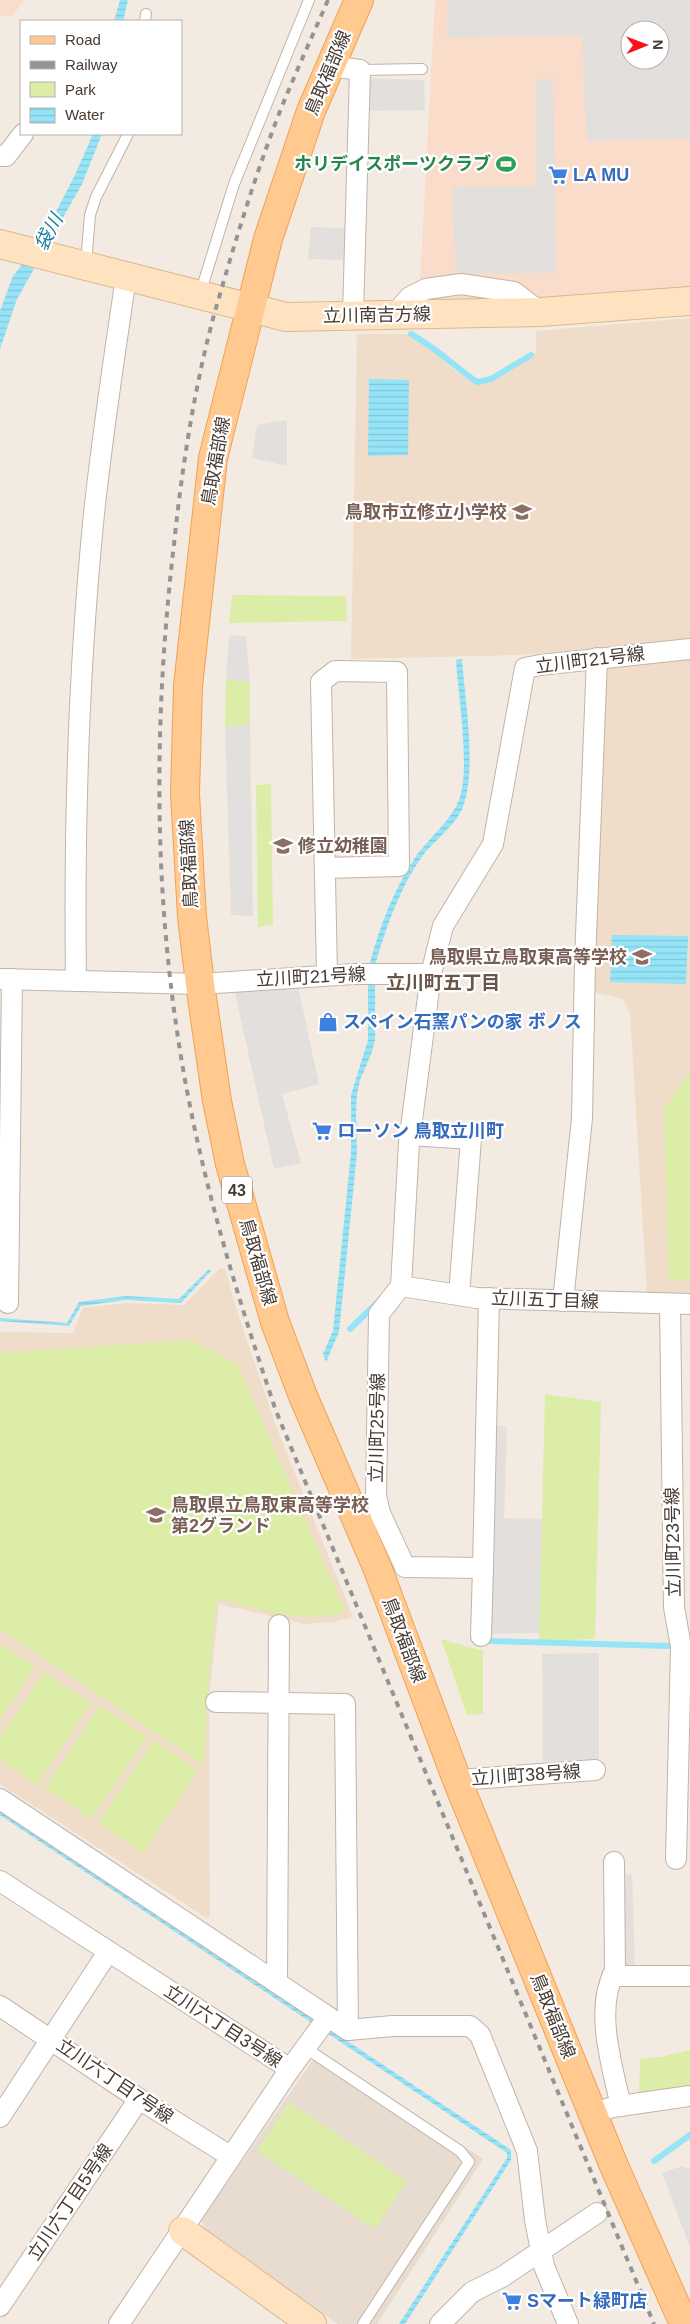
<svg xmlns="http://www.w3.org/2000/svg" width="690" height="2324" font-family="Helvetica,'Noto Sans JP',sans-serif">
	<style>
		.residential { fill: #e8dbd0 }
		.commercial { fill: #f9dcca; fill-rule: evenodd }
		.education { fill: #efddca }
		.green { fill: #dbeda6 }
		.parking { fill: #e3dfdc; fill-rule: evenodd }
		.water { fill: url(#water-rules) }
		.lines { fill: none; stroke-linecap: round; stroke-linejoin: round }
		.stream { stroke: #96e4f8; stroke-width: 6 }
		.lane-casing { stroke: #c3b3a7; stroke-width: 12 }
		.street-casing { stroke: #c3b3a7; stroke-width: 22 }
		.secondary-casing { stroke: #dcb88e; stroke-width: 30 }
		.primary-casing { stroke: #f1a153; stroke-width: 30 }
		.lane { stroke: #fff; stroke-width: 10 }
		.street { stroke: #fff; stroke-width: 20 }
		.secondary { stroke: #ffe3c1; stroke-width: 28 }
		.primary { stroke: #ffc990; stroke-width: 28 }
		.rail { stroke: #949494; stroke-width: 4; stroke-dasharray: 6 6; stroke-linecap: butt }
		.labels { text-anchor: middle; stroke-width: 4.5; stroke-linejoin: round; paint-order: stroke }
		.shield { fill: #fff; stroke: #7e7570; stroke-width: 1 }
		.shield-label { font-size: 16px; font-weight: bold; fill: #463a32 }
		.street-label { font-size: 18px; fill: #463a32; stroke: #fff }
		.leisure-label { font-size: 18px; font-weight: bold; fill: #27864d; stroke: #fff; text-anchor: end }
		.shop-label { font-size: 18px; font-weight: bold; fill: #366cbe; stroke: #fff; text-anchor: start }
		.education-label { font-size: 18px; font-weight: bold; fill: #785e54; stroke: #fff; text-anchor: end }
		.water-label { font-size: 19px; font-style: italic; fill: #1d7f9b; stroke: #fff }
		.neighbourhood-label { font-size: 19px; font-weight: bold; fill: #6a5548; stroke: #fff }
	</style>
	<defs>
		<pattern id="water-rules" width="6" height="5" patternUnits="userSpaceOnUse" patternTransform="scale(1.25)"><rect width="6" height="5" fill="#96e4f8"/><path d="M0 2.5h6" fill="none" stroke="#83c4d5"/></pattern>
	</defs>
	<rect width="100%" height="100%" fill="#f3ebe2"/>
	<polygon class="residential" points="320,2050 483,2159 377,2324 338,2324 206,2231 201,2220"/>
	<g class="commercial">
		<polygon points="0,0 24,0 12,17 0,15"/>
		<path d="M435,0H690V290L579,296L419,301ZM630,30H660V60H630Z"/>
	</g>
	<g class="education">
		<polygon points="690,318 690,639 521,655 351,659 357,334 407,334 424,343 453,369 476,384 501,376 533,357 536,351 536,331"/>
		<polygon points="690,656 690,1295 647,1294 630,1014 623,999 594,992 603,668"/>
		<polygon points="220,1268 223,1268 226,1271 235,1305 276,1426 353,1617 334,1622 304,1624 219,1604 209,1698 210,1915 208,1919 0,1784 0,1332 73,1333 83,1308 126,1303 184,1305"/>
	</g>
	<g class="green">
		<polygon points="232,595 346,596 347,621 229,623"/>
		<polygon points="226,679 250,682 250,724 225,727"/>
		<polygon points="271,784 273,925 258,927 256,785"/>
		<polygon points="690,1071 690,1281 669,1280 664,1110"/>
		<path d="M192,1340L238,1365L345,1611C303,1626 258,1608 217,1598L207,1698L204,1765L0,1629V1353Z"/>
		<polygon points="545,1394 601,1402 595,1639 539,1641"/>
		<polygon points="441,1639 483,1651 483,1714 467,1715"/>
		<polygon points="0,1644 35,1667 0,1720"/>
		<polygon points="44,1672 91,1703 37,1785 0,1760 0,1738"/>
		<polygon points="100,1705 147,1737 91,1819 45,1788"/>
		<polygon points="154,1740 198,1770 143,1853 98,1823"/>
		<polygon points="690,2050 690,2093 639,2099 640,2059 661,2057"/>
		<polygon points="289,2102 407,2181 375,2229 257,2151"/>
	</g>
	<g class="parking">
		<path d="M448,0H690V138L587,141L582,35L447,38ZM630,30H660V60H630Z"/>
		<polygon points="364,78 424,80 425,110 364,111"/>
		<polygon points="553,79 556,273 456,274 452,187 536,186 536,80"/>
		<polygon points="311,227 346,228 347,260 308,259"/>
		<polygon points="287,420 287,466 252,458 257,425"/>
		<polygon points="229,635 246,636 250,682 226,679"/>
		<polygon points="250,724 253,916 231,915 225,727"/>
		<polygon points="297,982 319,1084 282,1094 301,1163 274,1169 234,989"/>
		<polygon points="493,1425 507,1427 504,1518 542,1519 539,1633 488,1634"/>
		<polygon points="599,1653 599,1760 543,1761 542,1654"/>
		<polygon points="632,1874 635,1968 621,1967 621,1875"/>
		<polygon points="682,2166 690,2169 690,2247 662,2173"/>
	</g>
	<g class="water">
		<polygon points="120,0 128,0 123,21 114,21"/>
		<polygon points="93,134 102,134 82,184 17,299 0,349 0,311 13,276 42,239 74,177"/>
		<polygon points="369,379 409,380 408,455 368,456"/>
		<path d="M462,659C465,701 477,768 463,807C456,825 435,840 424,854C401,884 385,930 375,966H369C379,929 393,890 415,858C429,837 452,821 460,797C470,767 458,693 456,660Z"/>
		<polygon points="612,935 688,936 686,984 610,982"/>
		<polygon points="368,978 375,978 375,1040 372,1052 360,1080 357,1095 356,1112 357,1153 339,1332 326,1362 323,1354 333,1331 351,1153 351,1095 368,1040"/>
		<polygon points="209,1269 211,1271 181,1303 126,1300 81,1306 69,1326 0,1321 0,1318 67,1323 79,1302 126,1296 179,1299"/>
		<polygon points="0,1810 511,2150 511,2160 405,2324 399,2324 507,2158 507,2153 0,1815"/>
	</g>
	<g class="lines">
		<g class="stream">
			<path d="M411,334C435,347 454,366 477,382L491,379L531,355"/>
			<polyline points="350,1329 381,1299"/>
			<polyline points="489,1641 669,1646"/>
			<polyline points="654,2161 690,2135"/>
		</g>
		<defs>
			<g id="lane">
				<polyline points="145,21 146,14"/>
				<polyline points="360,70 422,69"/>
				<polyline points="86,264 90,215 96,197 128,134"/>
				<polyline points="200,294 234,184 309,0"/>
				<polyline points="313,2053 460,2151 469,2162 363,2324"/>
			</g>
			<g id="street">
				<polyline points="330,66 360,70 353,315"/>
				<polyline points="0,156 6,156 23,134"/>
				<polyline points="394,315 410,297 426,289 461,284 514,292 540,312"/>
				<polyline points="325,868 399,866 397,672 335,671 321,682 327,975"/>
				<polyline points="431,974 409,1143 401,1286 379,1314 376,1496 380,1513 405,1567 483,1568 489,1298"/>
				<polyline points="0,979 200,984 354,974 431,974 443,926 493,844 525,668 540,665 690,649"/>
				<path d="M76,981C74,829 78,676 93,524C101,442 114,359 126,277"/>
				<polyline points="410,1135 471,1139 459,1295"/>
				<polyline points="401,1286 477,1298 690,1304"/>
				<polyline points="563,1301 582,1118 585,961 597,658"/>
				<polyline points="8,1303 12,979"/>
				<polyline points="670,1304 674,1607 681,1647 676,1859"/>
				<polyline points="481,1636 483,1568"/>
				<polyline points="216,1702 345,1704 348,2030"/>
				<polyline points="457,1780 595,1770"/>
				<polyline points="0,1799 348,2030 393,2026 470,2026 480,2035 527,2151 535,2220 544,2266 568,2324"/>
				<path d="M614,1862L615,1971C594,2009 612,2066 621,2106"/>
				<polyline points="0,1881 290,2069 119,2324"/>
				<polyline points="612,1976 690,1976"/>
				<polyline points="277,1983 279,1625"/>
				<polyline points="0,2006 139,2099 230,2156"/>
				<polyline points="290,2069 328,2017"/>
				<polyline points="594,2113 613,2107 690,2096"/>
				<polyline points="0,2117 108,1952"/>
				<polyline points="0,2306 139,2099"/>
				<polyline points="440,2324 472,2292 502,2277 597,2213"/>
			</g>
			<g id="secondary">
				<polyline points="0,244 286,317 540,312 690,301"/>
				<polyline points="183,2231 312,2324"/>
			</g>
			<polyline id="primary" points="359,0 311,111 268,239 213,458 188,686 185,794 192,917 200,984 217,1101 230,1164 275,1322 303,1396 377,1567 457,1780 614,2166 684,2324"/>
		</defs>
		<use href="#lane" class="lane-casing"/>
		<use href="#street" class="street-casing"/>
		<use href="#secondary" class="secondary-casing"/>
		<use href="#primary" class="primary-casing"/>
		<use href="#lane" class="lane"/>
		<use href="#street" class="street"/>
		<use href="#secondary" class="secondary"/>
		<use href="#primary" class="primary"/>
		<path class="rail" d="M328,0C310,42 290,84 274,127C251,188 232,252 214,315C194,389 182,468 174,544C155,706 153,870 177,1031C196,1162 234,1287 276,1411L654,2324"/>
	</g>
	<defs>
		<symbol id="stadium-bare" viewBox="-9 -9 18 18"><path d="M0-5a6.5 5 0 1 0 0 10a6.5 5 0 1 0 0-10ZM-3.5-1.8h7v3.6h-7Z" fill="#2e9e5b" stroke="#fff" stroke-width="2.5" paint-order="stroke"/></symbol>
		<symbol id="supermarket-bare" viewBox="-9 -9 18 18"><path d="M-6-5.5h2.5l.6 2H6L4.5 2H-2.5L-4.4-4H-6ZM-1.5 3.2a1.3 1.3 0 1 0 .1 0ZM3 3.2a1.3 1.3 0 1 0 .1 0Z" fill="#3f7fe0" stroke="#fff" stroke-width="2.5" paint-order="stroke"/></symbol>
		<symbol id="school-bare" viewBox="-9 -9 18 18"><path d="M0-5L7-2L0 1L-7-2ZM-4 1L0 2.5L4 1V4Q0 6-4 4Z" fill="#8d6e63" stroke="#fff" stroke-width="2.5" paint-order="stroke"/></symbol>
		<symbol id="shop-bare" viewBox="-9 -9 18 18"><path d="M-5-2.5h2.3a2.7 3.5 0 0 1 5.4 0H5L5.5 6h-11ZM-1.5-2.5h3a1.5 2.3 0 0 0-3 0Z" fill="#3f7fe0" stroke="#fff" stroke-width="2.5" paint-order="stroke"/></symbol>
	</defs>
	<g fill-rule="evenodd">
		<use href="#stadium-bare" x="492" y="150" width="28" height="28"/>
		<use href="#supermarket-bare" x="544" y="161" width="28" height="28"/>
		<use href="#school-bare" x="508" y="498" width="28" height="28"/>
		<use href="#school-bare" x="269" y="832" width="28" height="28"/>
		<use href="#school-bare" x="628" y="943" width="28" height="28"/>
		<use href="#shop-bare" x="314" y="1008" width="28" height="28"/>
		<use href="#supermarket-bare" x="308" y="1117" width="28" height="28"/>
		<use href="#school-bare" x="142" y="1501" width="28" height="28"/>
		<use href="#supermarket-bare" x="498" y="2287" width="28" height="28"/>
	</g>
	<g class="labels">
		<rect class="shield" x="222" y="1176.5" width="30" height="27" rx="4"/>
		<g class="shield-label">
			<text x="237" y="1196">43</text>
		</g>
		<g class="street-label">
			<text transform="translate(328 73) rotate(-67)" y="6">鳥取福部線</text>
			<text transform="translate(377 315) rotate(-1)" y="6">立川南吉方線</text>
			<text transform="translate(216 461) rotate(-80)" y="6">鳥取福部線</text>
			<text transform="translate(590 660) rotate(-7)" y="6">立川町21号線</text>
			<text transform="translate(189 864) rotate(-93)" y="6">鳥取福部線</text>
			<text transform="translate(311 977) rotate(-3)" y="6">立川町21号線</text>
			<text transform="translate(258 1262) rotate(74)" y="6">鳥取福部線</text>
			<text transform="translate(545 1300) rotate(2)" y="6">立川五丁目線</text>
			<text transform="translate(377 1428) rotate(-89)" y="6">立川町25号線</text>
			<text transform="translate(673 1542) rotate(-91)" y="6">立川町23号線</text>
			<text transform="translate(404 1640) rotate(69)" y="6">鳥取福部線</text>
			<text transform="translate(526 1775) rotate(-4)" y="6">立川町38号線</text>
			<text transform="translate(553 2016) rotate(68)" y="6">鳥取福部線</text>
			<text transform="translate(223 2026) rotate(33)" y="6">立川六丁目3号線</text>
			<text transform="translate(115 2081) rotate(34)" y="6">立川六丁目7号線</text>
			<text transform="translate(70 2202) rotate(-56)" y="6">立川六丁目5号線</text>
		</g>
		<g class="leisure-label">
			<text x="491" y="170">ホリデイスポーツクラブ</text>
		</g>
		<g class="shop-label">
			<text x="573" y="181">LA MU</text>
			<text x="343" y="1028">スペイン石窯パンの家 ボノス</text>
			<text x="337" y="1137">ローソン 鳥取立川町</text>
			<text x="527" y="2307">Sマート緑町店</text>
		</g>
		<g class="education-label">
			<text x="507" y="518">鳥取市立修立小学校</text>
			<text x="298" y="852" text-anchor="start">修立幼稚園</text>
			<text x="627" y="963">鳥取県立鳥取東高等学校</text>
			<text x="171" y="1511" text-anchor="start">鳥取県立鳥取東高等学校<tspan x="171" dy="21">第2グランド</tspan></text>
		</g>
		<g class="water-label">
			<text transform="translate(48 232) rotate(-62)" y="7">袋川</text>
		</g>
		<g class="neighbourhood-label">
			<text x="443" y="989">立川町五丁目</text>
		</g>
	</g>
	<rect x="20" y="20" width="162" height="115" fill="#ffffff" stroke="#b5b0ad"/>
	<rect x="30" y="36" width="25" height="8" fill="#ffc990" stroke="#b5b0ad"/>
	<text x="65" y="45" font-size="15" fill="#463a32">Road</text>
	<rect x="30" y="61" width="25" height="8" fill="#949494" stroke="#b5b0ad"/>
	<text x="65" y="70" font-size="15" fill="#463a32">Railway</text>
	<rect x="30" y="82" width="25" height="15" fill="#dbeda6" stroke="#b5b0ad"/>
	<text x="65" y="95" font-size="15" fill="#463a32">Park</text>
	<rect x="30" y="108" width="25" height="15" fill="url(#water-rules)" stroke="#b5b0ad"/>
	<text x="65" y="120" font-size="15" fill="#463a32">Water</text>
	<g transform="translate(645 45) rotate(89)"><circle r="24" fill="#ffffff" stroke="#b5b0ad"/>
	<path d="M0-4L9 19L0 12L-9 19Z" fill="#ff0e1b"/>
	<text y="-8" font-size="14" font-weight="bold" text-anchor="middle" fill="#463a32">N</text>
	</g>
</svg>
